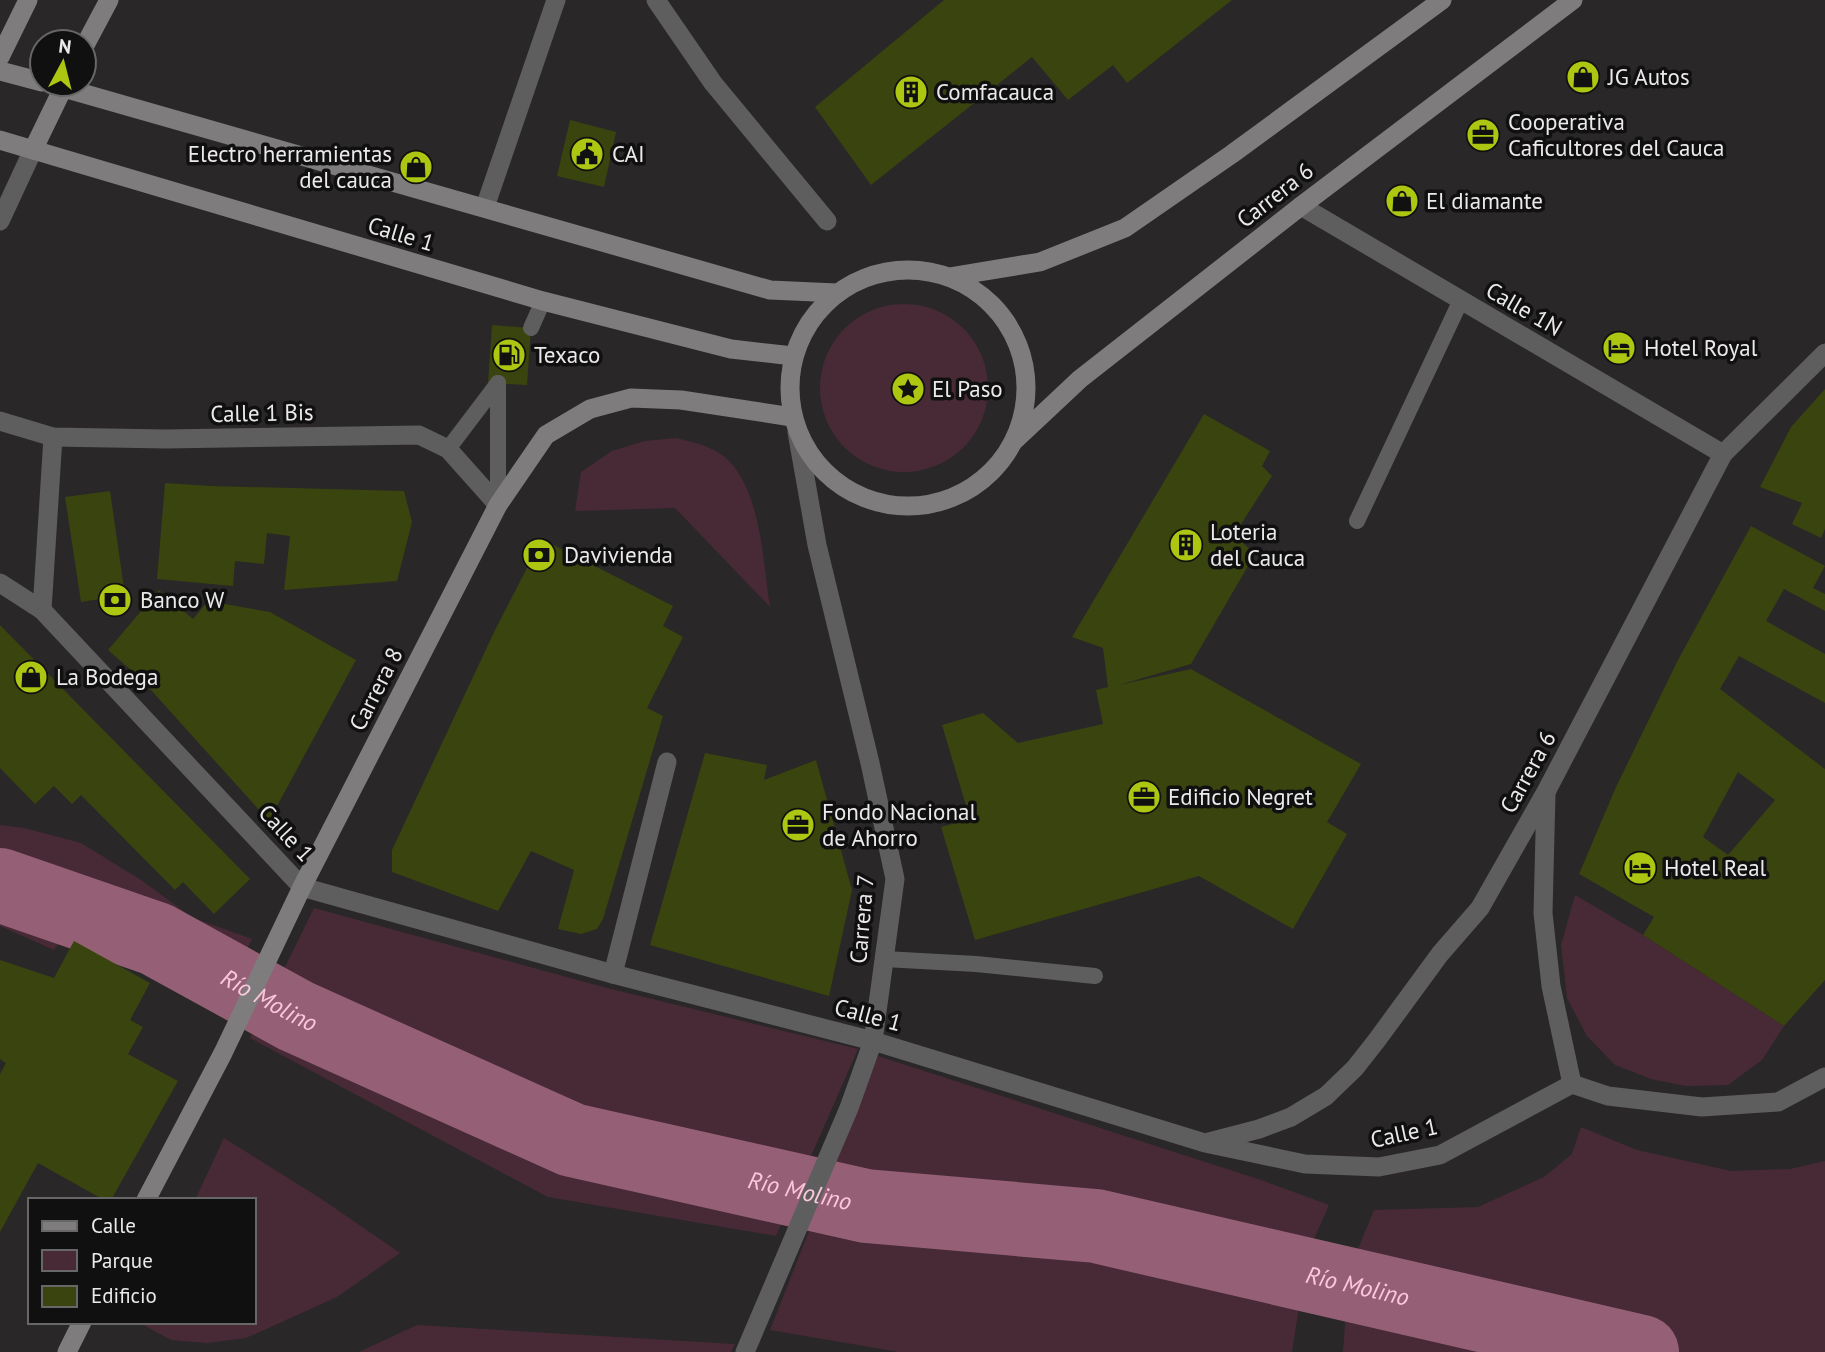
<svg xmlns="http://www.w3.org/2000/svg" width="1825" height="1352" font-family="'PT Sans',sans-serif">
	<style>
		.green { fill: #482a36 }
		.lines { fill: none; stroke-linecap: round; stroke-linejoin: round }
		.river { stroke: #956075; stroke-width: 74 }
		.building { fill: #3a440f; fill-rule: evenodd }
		.service { stroke: #5f5e5e; stroke-width: 16 }
		.minor { stroke: #5f5e5e; stroke-width: 19 }
		.tertiary { stroke: #5f5e5e; stroke-width: 19 }
		.secondary { stroke: #7e7c7d; stroke-width: 19 }
		.labels { text-anchor: middle; stroke-width: 7; stroke-linejoin: round; paint-order: stroke }
		.poi-label { font-size: 23px; fill: #ebe9e9; stroke: #111010; text-anchor: start }
		.street-label { font-size: 23px; fill: #ebe9e9; stroke: #111010 }
		.water-label { font-size: 24px; font-style: italic; fill: #fbc7da; stroke: #111010 }
	</style>
	<rect width="100%" height="100%" fill="#292728"/>
	<g class="green">
		<circle cx="904" cy="388" r="84"/>
		<path d="M676,438C692,442 708,445 722,455C761,483 763,563 770,607L675,508L575,511L581,472L612,451L645,441Z"/>
		<polygon points="0,825 24,828 81,843 141,880 193,918 252,939 219,1005 71,926 54,950 0,926"/>
		<polygon points="1575,895 1643,935 1784,1026 1762,1060 1728,1085 1686,1086 1651,1079 1615,1065 1587,1036 1567,998 1561,945"/>
		<polygon points="314,908 607,988 858,1049 776,1236 548,1197 250,1038"/>
		<polygon points="878,1056 1261,1180 1329,1205 1307,1255 1292,1352 899,1352 770,1330"/>
		<polygon points="1581,1127 1637,1150 1731,1171 1790,1169 1825,1161 1825,1352 1343,1352 1349,1271 1374,1210 1478,1207 1544,1177 1572,1154"/>
		<polygon points="224,1138 320,1198 400,1253 337,1297 246,1338 207,1343 171,1340 138,1322 254,1322 254,1200 195,1200"/>
		<polygon points="417,1325 734,1344 735,1344 731,1352 359,1352"/>
	</g>
	<g class="lines">
		<path class="river" id="s1" d="M0,885L156,939L296,1016L572,1140L866,1206L1096,1226L1642,1352"/>
	</g>
	<g class="building">
		<polygon points="944,0 1232,0 1127,83 1113,65 1068,100 1032,57 871,185 815,107"/>
		<polygon points="570,120 616,132 604,187 557,176"/>
		<polygon points="492,325 531,328 527,385 488,383"/>
		<polygon points="1825,389 1825,529 1821,538 1792,524 1802,503 1760,487 1791,427"/>
		<polygon points="1204,414 1270,451 1262,466 1272,476 1234,535 1255,554 1191,664 1119,685 1191,669 1361,764 1327,822 1347,834 1293,929 1199,876 975,940 941,827 970,819 942,725 983,713 1018,743 1103,724 1096,690 1108,687 1103,648 1072,637"/>
		<polygon points="165,483 211,486 404,491 412,522 397,581 284,590 290,536 267,533 264,564 235,561 233,586 157,579"/>
		<polygon points="110,491 125,595 81,602 65,497"/>
		<path d="M1751,526L1825,566L1813,588L1825,594V611L1784,589L1766,621L1825,654V703L1739,656L1720,689L1825,769V980L1784,1026L1643,935L1654,917L1579,874L1616,787L1678,660ZM1738,772L1775,800L1728,855L1703,837Z"/>
		<polygon points="542,539 673,606 663,626 683,637 647,708 663,716 603,919 597,929 581,934 558,929 574,870 531,851 498,911 392,872 392,850 495,630"/>
		<polygon points="159,590 193,619 208,601 270,612 356,660 269,821 141,679 108,650"/>
		<polygon points="0,625 250,879 214,914 183,882 175,890 81,795 72,804 54,786 35,804 0,768"/>
		<polygon points="705,753 767,765 764,780 816,760 852,890 829,996 650,945"/>
		<polygon points="74,941 150,983 130,1020 143,1027 128,1054 178,1081 111,1200 104,1200 38,1163 0,1232 0,1074 6,1063 0,1059 0,960 54,978"/>
	</g>
	<g class="lines">
		<g class="service">
			<polyline points="531,328 543,301"/>
			<polyline points="498,383 498,505"/>
			<polyline points="448,449 498,383"/>
			<polyline points="1357,521 1461,300"/>
			<polyline points="884,959 976,964 1095,976"/>
		</g>
		<g class="minor">
			<polyline points="656,0 713,83 827,221"/>
			<polyline points="1301,206 1723,454"/>
			<polyline points="485,207 556,0"/>
			<polyline points="0,221 33,150"/>
			<polyline points="0,421 53,437 166,439 419,435 448,449 498,505"/>
			<polyline points="0,583 42,610 302,887 613,974 873,1041 1205,1143 1305,1164 1379,1167 1440,1155 1572,1084 1608,1096 1702,1107 1778,1102 1825,1077"/>
			<polyline points="42,610 53,437"/>
			<polyline points="1546,794 1543,913 1551,986 1572,1084"/>
			<polyline points="613,974 667,762"/>
			<polyline points="1209,1142 1259,1129 1291,1117 1326,1096 1355,1068 1377,1040 1440,954 1480,908 1547,790 1723,454 1825,353"/>
		</g>
		<polyline class="tertiary" points="745,1352 849,1108 873,1041 895,879 870,763 817,545 797,432"/>
		<g class="secondary">
			<polyline points="84,47 109,0"/>
			<polyline points="0,57 28,0"/>
			<polyline points="0,71 42,82"/>
			<polyline points="50,84 770,290 837,293"/>
			<polyline points="0,140 543,301 731,349 793,356"/>
			<polyline points="33,150 65,84"/>
			<circle cx="908" cy="388" r="118"/>
			<polyline points="949,277 1040,262 1125,228 1232,154 1442,0"/>
			<polyline points="1016,439 1080,379 1301,206 1573,0"/>
			<polyline points="146,1200 223,1053 302,887 498,505 546,435 590,409 631,398 681,400 792,417"/>
			<polyline points="67,1352 82,1322"/>
		</g>
	</g>
	<defs>
		<symbol id="shop-disc" viewBox="-11 -11 22 22"><circle r="9.5" fill="#acc612" stroke="#111010"/><path d="M-5-2.5h2.3a2.7 3.5 0 0 1 5.4 0H5L5.5 6h-11ZM-1.5-2.5h3a1.5 2.3 0 0 0-3 0Z" fill="#111"/></symbol>
		<symbol id="building-disc" viewBox="-11 -11 22 22"><circle r="9.5" fill="#acc612" stroke="#111010"/><path d="M-4-6H4V6H1V3H-1V6H-4ZM-2.5-4.3h1.7v1.8h-1.7ZM.8-4.3h1.7v1.8H.8ZM-2.5-1h1.7V.8h-1.7ZM.8-1h1.7V.8H.8Z" fill="#111"/></symbol>
		<symbol id="office-disc" viewBox="-11 -11 22 22"><circle r="9.5" fill="#acc612" stroke="#111010"/><path d="M-6-3h4V-5.5h4V-3h4V5H-6ZM-1-4.5V-3h2v-1.5ZM-6 0V1H6V0Z" fill="#111"/></symbol>
		<symbol id="civic-disc" viewBox="-11 -11 22 22"><circle r="9.5" fill="#acc612" stroke="#111010"/><path d="M-.6-6.5H3V-4.5H.6V-3L4-1V1h2V6H-6V1h2V-1L-.6-3ZM-1.2 2.5V6h2.4V2.5Z" fill="#111"/></symbol>
		<symbol id="hotel-disc" viewBox="-11 -11 22 22"><circle r="9.5" fill="#acc612" stroke="#111010"/><path d="M-6-4.5h1.5V1H6V5H4.5V3h-9V5H-6ZM-4 0a1.8 1.8 0 1 1 3.6 0ZM.5 0V-2.5h3Q6-2.5 6 0Z" fill="#111"/></symbol>
		<symbol id="fuel-disc" viewBox="-11 -11 22 22"><circle r="9.5" fill="#acc612" stroke="#111010"/><path d="M-5.5-6h7V0h2V4h1.3V-2.5L3-4.5l.8-.8L6-3V5H2.5V1h-1V6h-7ZM-4.2-4.7v3.2H.2V-4.7Z" fill="#111"/></symbol>
		<symbol id="sight-disc" viewBox="-11 -11 22 22"><circle r="9.5" fill="#acc612" stroke="#111010"/><path d="M0-6L1.8-2.2L6-1.7L2.9 1.2L3.7 5.4L0 3.3L-3.7 5.4L-2.9 1.2L-6-1.7L-1.8-2.2Z" fill="#111"/></symbol>
		<symbol id="bank-disc" viewBox="-11 -11 22 22"><circle r="9.5" fill="#acc612" stroke="#111010"/><path d="M-6-4H6V4H-6ZM0-2.3a2.3 2.3 0 1 0 0 4.6a2.3 2.3 0 1 0 0-4.6Z" fill="#111"/></symbol>
	</defs>
	<g fill-rule="evenodd">
		<use href="#shop-disc" x="1564" y="58" width="38" height="38"/>
		<use href="#building-disc" x="892" y="73" width="38" height="38"/>
		<use href="#office-disc" x="1464" y="116" width="38" height="38"/>
		<use href="#civic-disc" x="568" y="135" width="38" height="38"/>
		<use href="#shop-disc" x="397" y="148" width="38" height="38"/>
		<use href="#shop-disc" x="1383" y="182" width="38" height="38"/>
		<use href="#hotel-disc" x="1600" y="329" width="38" height="38"/>
		<use href="#fuel-disc" x="490" y="336" width="38" height="38"/>
		<use href="#sight-disc" x="889" y="370" width="38" height="38"/>
		<use href="#building-disc" x="1167" y="526" width="38" height="38"/>
		<use href="#bank-disc" x="520" y="536" width="38" height="38"/>
		<use href="#bank-disc" x="96" y="581" width="38" height="38"/>
		<use href="#shop-disc" x="12" y="658" width="38" height="38"/>
		<use href="#office-disc" x="1125" y="778" width="38" height="38"/>
		<use href="#office-disc" x="779" y="806" width="38" height="38"/>
		<use href="#hotel-disc" x="1621" y="849" width="38" height="38"/>
	</g>
	<g class="labels">
		<g class="poi-label">
			<text x="1608" y="85">JG Autos</text>
			<text x="936" y="100">Comfacauca</text>
			<text x="1508" y="130">Cooperativa<tspan x="1508" dy="26">Caficultores del Cauca</tspan></text>
			<text x="392" y="162" text-anchor="end">Electro herramientas<tspan x="392" dy="26">del cauca</tspan></text>
			<text x="612" y="162">CAI</text>
			<text x="1426" y="209">El diamante</text>
			<text x="1644" y="356">Hotel Royal</text>
			<text x="534" y="363">Texaco</text>
			<text x="932" y="397">El Paso</text>
			<text x="1210" y="540">Loteria<tspan x="1210" dy="26">del Cauca</tspan></text>
			<text x="564" y="563">Davivienda</text>
			<text x="140" y="608">Banco W</text>
			<text x="56" y="685">La Bodega</text>
			<text x="1168" y="805">Edificio Negret</text>
			<text x="822" y="820">Fondo Nacional<tspan x="822" dy="26">de Ahorro</tspan></text>
			<text x="1664" y="876">Hotel Real</text>
		</g>
		<g class="street-label">
			<text transform="translate(1275 195) rotate(-38)" y="8">Carrera 6</text>
			<text transform="translate(401 234) rotate(17)" y="8">Calle 1</text>
			<text transform="translate(1524 309) rotate(30)" y="8">Calle 1N</text>
			<text transform="translate(262 413) rotate(-1)" y="8">Calle 1 Bis</text>
			<text transform="translate(376 689) rotate(-63)" y="8">Carrera 8</text>
			<text transform="translate(1528 772) rotate(-61)" y="8">Carrera 6</text>
			<text transform="translate(286 833) rotate(47)" y="8">Calle 1</text>
			<text transform="translate(862 919) rotate(-85)" y="8">Carrera 7</text>
			<text transform="translate(868 1015) rotate(15)" y="8">Calle 1</text>
			<text transform="translate(1404 1133) rotate(-12)" y="8">Calle 1</text>
		</g>
		<g class="water-label">
			<text dy="8" stroke="none"><textPath href="#s1" startOffset="294">Río Molino</textPath></text>
			<text dy="8" stroke="none"><textPath href="#s1" startOffset="861">Río Molino</textPath></text>
			<text dy="8" stroke="none"><textPath href="#s1" startOffset="1428">Río Molino</textPath></text>
		</g>
	</g>
	<rect x="28" y="1198" width="228" height="126" fill="#111010" stroke="#686767" stroke-width="2"/>
	<rect x="42" y="1221" width="35" height="10" fill="#7e7c7d" stroke="#686767" stroke-width="2"/>
	<text x="91" y="1233" font-size="21" fill="#ebe9e9">Calle</text>
	<rect x="42" y="1250" width="35" height="21" fill="#482a36" stroke="#686767" stroke-width="2"/>
	<text x="91" y="1268" font-size="21" fill="#ebe9e9">Parque</text>
	<rect x="42" y="1286" width="35" height="21" fill="#3a440f" stroke="#686767" stroke-width="2"/>
	<text x="91" y="1303" font-size="21" fill="#ebe9e9">Edificio</text>
	<g transform="translate(63 63) rotate(7)"><circle r="33" fill="#111010" stroke="#686767" stroke-width="2"/>
	<path d="M0-5L12 26L0 18L-12 26Z" fill="#acc612"/>
	<text y="-10" font-size="19" font-weight="bold" text-anchor="middle" fill="#ebe9e9">N</text>
	</g>
</svg>
